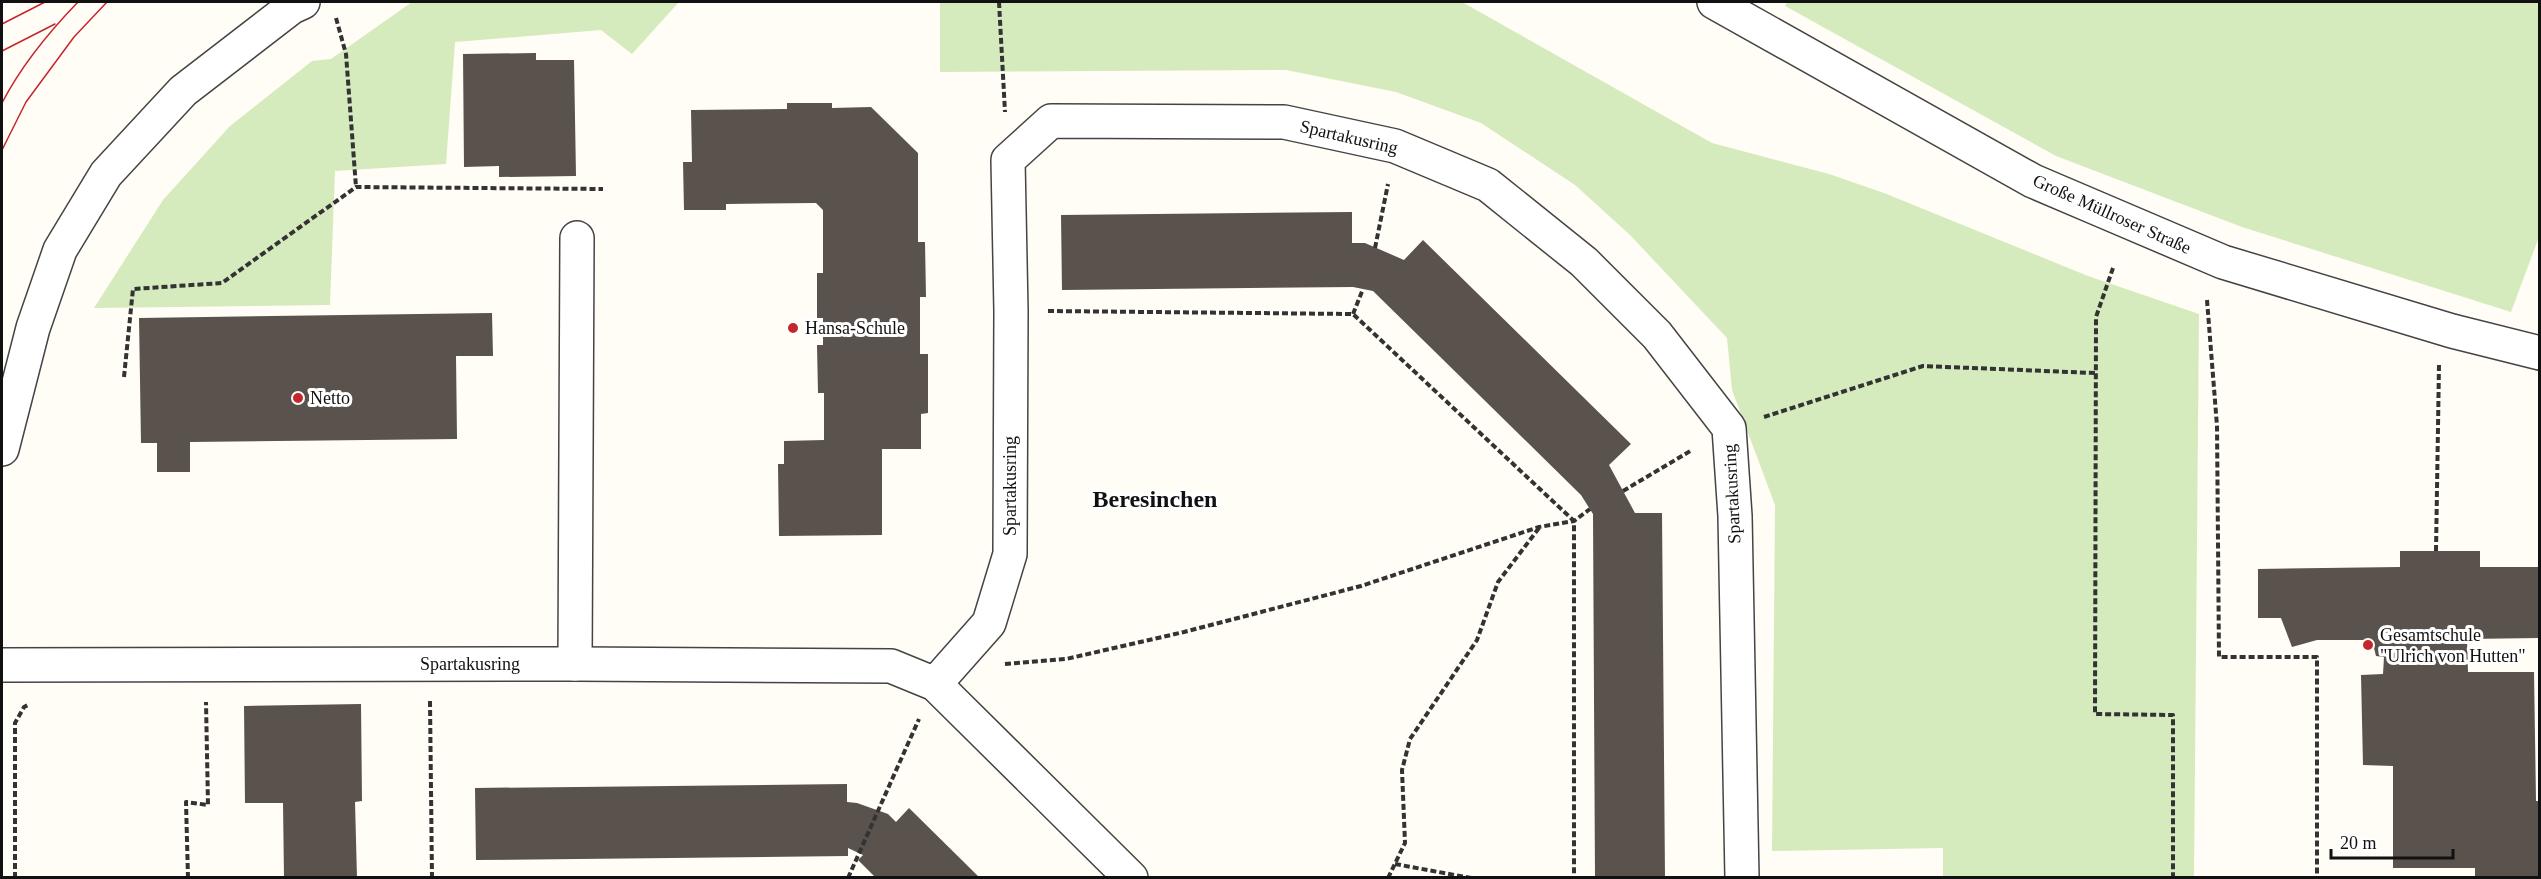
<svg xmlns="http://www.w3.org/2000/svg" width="2541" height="879" font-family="'Times New Roman',serif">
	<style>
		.green { fill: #d5ebbd }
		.building { fill: #5a524d }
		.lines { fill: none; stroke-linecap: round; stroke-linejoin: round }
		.minor-casing { stroke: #444; stroke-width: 36 }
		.path { stroke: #333; stroke-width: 4; stroke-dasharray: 6 3; stroke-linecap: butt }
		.minor { stroke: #fff; stroke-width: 33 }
		.tram { stroke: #c4262e; stroke-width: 1.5 }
		.poi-dot { fill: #c4262e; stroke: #fff; stroke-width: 2 }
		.labels { text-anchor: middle; stroke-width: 6; stroke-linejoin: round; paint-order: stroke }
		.street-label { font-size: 18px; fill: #111; stroke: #fff }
		.poi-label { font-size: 18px; fill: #111; stroke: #fff; text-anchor: start }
		.district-label { font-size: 24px; font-weight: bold; fill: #111; stroke: #fff }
	</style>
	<rect width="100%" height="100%" fill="#fffdf5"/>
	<g class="green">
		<polygon points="412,2 679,2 632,54 601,30 455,42 446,164 335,171 330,305 94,308 163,200 230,126 312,61 331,59"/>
		<polygon points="940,2 1462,2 1712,143 1829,174 1884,193 2088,276 2199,314 2194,877 1943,877 1943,848 1772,851 1775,505 1732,390 1727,338 1630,235 1575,185 1481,123 1396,92 1286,70 940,72"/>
		<polygon points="1787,2 2539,2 2539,237 2511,312 2242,227 2056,156 1785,6"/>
	</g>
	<g class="building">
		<polygon points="536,53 536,60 574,60 576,176 499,177 499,166 464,167 463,54"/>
		<polygon points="787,103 832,103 832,108 871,107 918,153 918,242 925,242 926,297 920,297 920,354 928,354 928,413 921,414 921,449 882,449 882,535 779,536 778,464 784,464 784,441 824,440 824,393 818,393 817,345 823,345 823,318 817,318 817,273 823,273 823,210 816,203 726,204 726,210 684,210 683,162 692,162 691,110 787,109"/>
		<polygon points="1352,212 1352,243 1365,243 1404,260 1423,240 1631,444 1609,465 1635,513 1662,513 1665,878 1595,878 1593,514 1581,495 1373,291 1353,287 1062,290 1061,215"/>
		<polygon points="492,313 493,356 456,356 457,439 190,442 190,472 157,472 157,443 141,443 139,318"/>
		<polygon points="2400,551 2480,551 2480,567 2540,567 2540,638 2467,639 2468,672 2534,672 2536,801 2540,801 2540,878 2475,878 2475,868 2393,868 2393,766 2363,765 2361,675 2383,674 2384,657 2376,656 2372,640 2317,640 2292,647 2281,618 2258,618 2258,569 2400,567"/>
		<polygon points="361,704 362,801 355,802 357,878 284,878 283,803 245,803 244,706"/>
		<polygon points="847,784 847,802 857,803 888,814 896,822 909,808 980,878 876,878 858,860 863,855 848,848 848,856 476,860 475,788"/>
	</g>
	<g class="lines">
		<defs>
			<g id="minor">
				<polyline points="1714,2 2033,181 2094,207 2223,262 2452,331 2540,353"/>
				<polyline points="2,449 33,328 60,250 106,174 183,91 292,7 303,2"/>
				<polyline points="575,664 577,238"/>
				<polyline points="2,665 575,664 891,666 935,684 1131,878"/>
				<polyline points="935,684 989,623 1010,554 1011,311 1008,160 1051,121 1284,122 1395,146 1488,185 1584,262 1657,335 1729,428 1735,516 1742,878"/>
			</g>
		</defs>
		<use href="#minor" class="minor-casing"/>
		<g class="path">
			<polyline points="999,2 1005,112"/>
			<polyline points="336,18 346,54 356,187"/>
			<polyline points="1375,248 1388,184"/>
			<polyline points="2113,268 2096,317 2095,714 2173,715 2173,878"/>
			<polyline points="2207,300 2217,426 2219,657 2317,657 2317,878"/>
			<polyline points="1048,311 1353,314 1574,521 1574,878"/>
			<polyline points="1353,314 1363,289"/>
			<polyline points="124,377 133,289 222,283 356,187 603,189"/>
			<polyline points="1764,417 1923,366 2095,373"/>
			<polyline points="1623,491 1692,450"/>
			<polyline points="2436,551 2439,365"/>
			<polyline points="1005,664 1066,659 1184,632 1361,586 1539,527 1574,521 1590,509"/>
			<polyline points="430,701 432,878"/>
			<polyline points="1395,864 1471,878"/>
			<polyline points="15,878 15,723 24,707 30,704"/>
			<polyline points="188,878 186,802 208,805 206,702"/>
			<polyline points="848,878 919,719"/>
			<polyline points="1388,878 1405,843 1402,770 1410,739 1477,640 1498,582 1539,528"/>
		</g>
		<use href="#minor" class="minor"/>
		<g class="tram">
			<polyline points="2,24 45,2"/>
			<polyline points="2,51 55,24"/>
			<path d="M2,103C21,66 50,31 78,2"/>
			<polyline points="2,150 26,102 74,37 107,2"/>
		</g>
	</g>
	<g class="poi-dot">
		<circle cx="793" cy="328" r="6"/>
		<circle cx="298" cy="398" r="6"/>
		<circle cx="2368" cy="645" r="6"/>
	</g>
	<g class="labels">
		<g class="street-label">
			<text transform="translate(1349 137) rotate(13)" y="6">Spartakusring</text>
			<text transform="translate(2112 214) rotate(24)" y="6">Große Müllroser Straße</text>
			<text transform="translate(1010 486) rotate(-90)" y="6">Spartakusring</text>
			<text transform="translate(1732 494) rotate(-93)" y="6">Spartakusring</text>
			<text x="470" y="670">Spartakusring</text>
		</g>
		<g class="poi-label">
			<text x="805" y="334">Hansa-Schule</text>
			<text x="310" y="404">Netto</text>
			<text x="2380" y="641">Gesamtschule<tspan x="2380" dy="21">"Ulrich von Hutten"</tspan></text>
		</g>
		<g class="district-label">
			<text x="1155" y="507">Beresinchen</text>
		</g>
	</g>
	<rect width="2541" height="879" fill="none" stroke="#111111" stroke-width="6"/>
	<path d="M2331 849v9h122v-9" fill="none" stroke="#111111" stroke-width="3"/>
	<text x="2340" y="849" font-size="18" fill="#111111" stroke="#ffffff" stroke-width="4.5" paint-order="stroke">20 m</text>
</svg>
